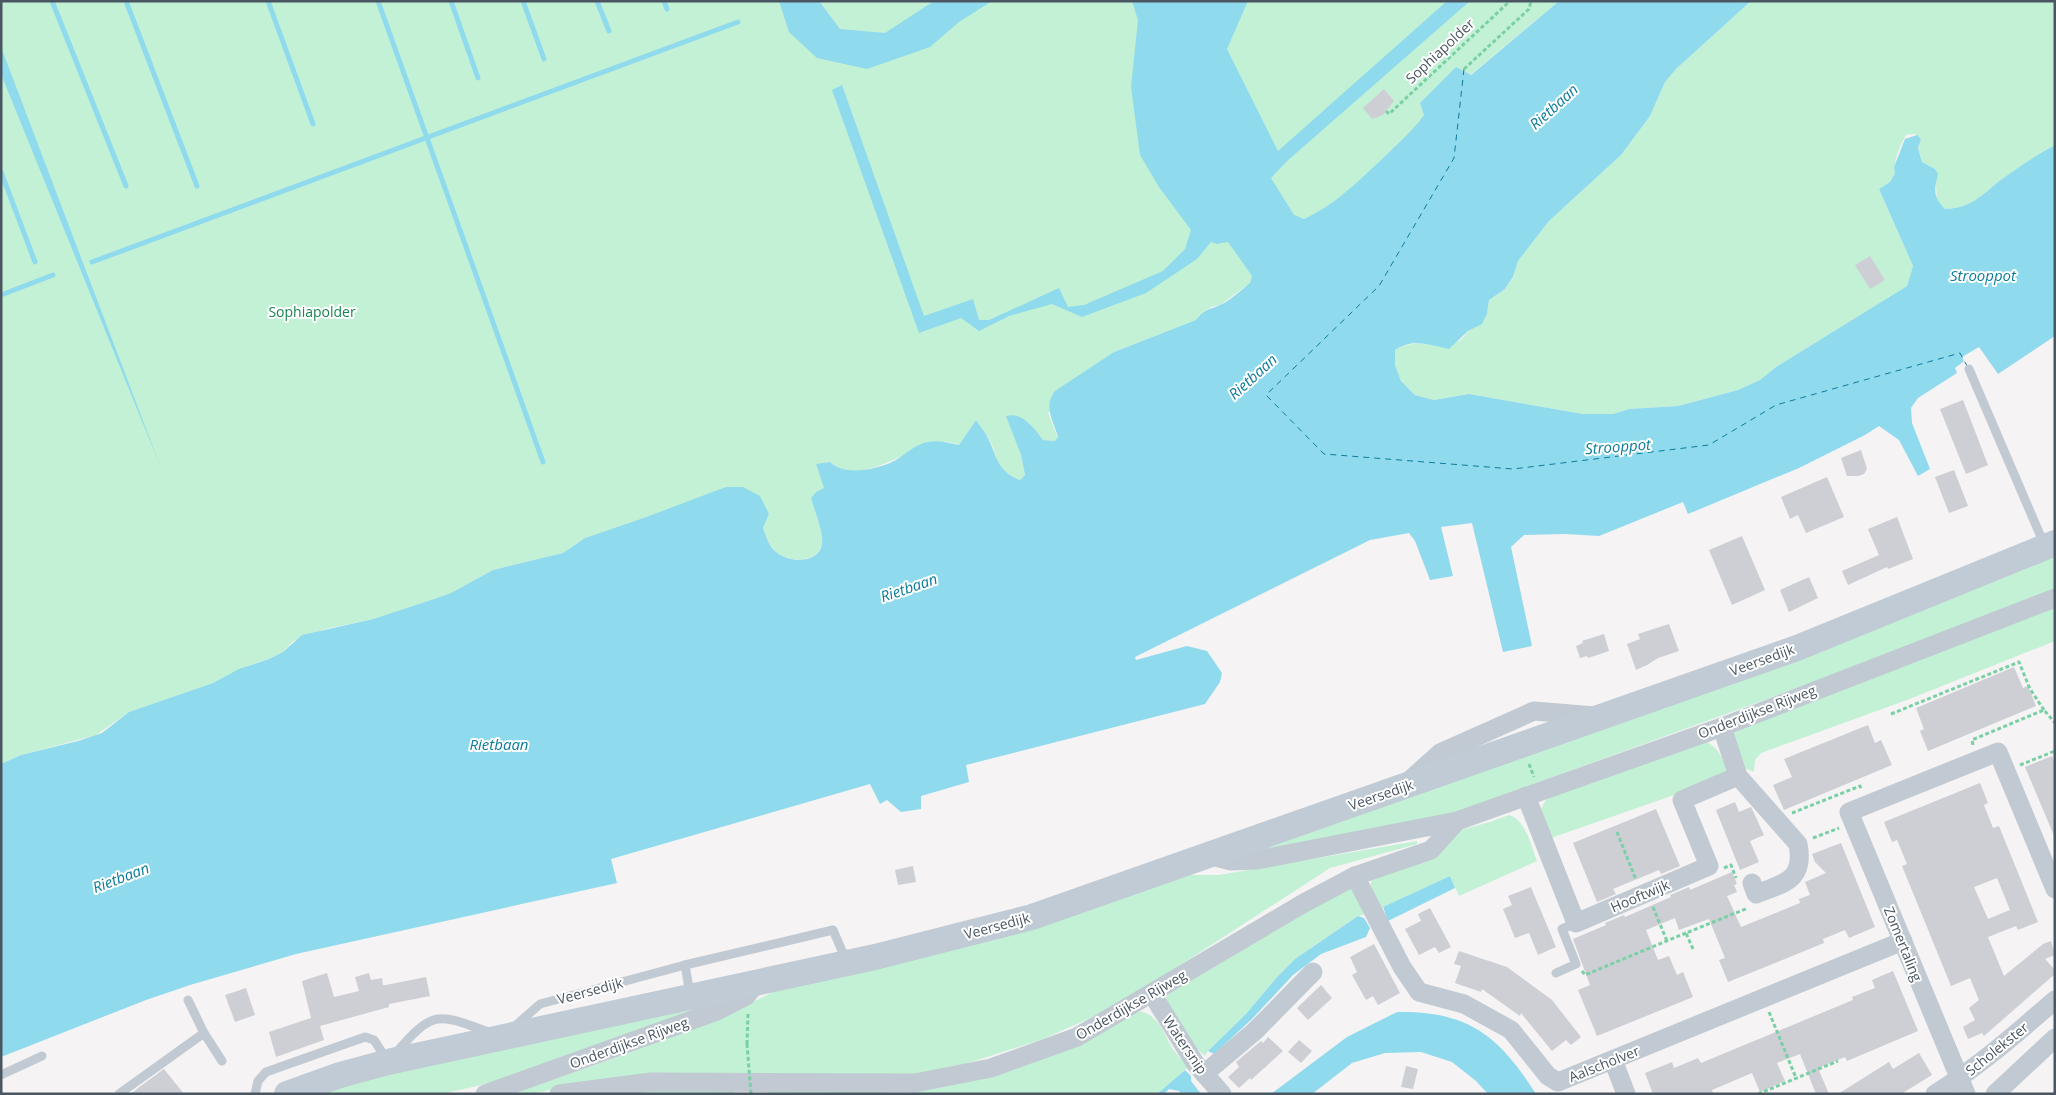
<svg xmlns="http://www.w3.org/2000/svg" width="2056" height="1095" font-family="'Open Sans',sans-serif">
	<style>
		.green { fill: #c3f1d5 }
		.water { fill: #90daee }
		.lines { fill: none; stroke-linecap: round; stroke-linejoin: round }
		.stream { stroke: #90daee; stroke-width: 5 }
		.ferry { stroke: #0c7c9b; stroke-width: 1; stroke-dasharray: 6 5; stroke-linecap: butt }
		.building { fill: #cdcfd5; fill-rule: evenodd }
		.path { stroke: #7ad0a6; stroke-width: 3; stroke-dasharray: 4 2.5; stroke-linecap: butt }
		.lane { stroke: #c1cad2; stroke-width: 9 }
		.street { stroke: #c1cad2; stroke-width: 19 }
		.secondary { stroke: #c1cbd6; stroke-width: 26 }
		.path-bridge { stroke: #7ad0a6; stroke-width: 3; stroke-dasharray: 4 2.5; stroke-linecap: butt }
		.labels { text-anchor: middle; stroke-width: 4; stroke-linejoin: round; paint-order: stroke }
		.street-label { font-size: 14px; fill: #4a5661; stroke: #fff }
		.park-label { font-size: 14px; fill: #17864f; stroke: #fff }
		.water-label { font-size: 15px; font-style: italic; fill: #0c7c9b; stroke: #fff }
	</style>
	<rect width="100%" height="100%" fill="#f5f3f3"/>
	<g class="green">
		<path d="M1,1H1559L1470,75L1456,68L1420,103L1425,115L1415,128L1346,193L1320,211L1304,219L1252,276L1250,283L1220,305L1211,307L1199,315L1196,320L1114,352L1048,413L1058,438L1055,441L1043,440L1030,424L1007,416L1021,455L1025,475L1020,480C993,468 1000,458 988,437C984,431 980,426 976,420L959,445C954,444 948,441 944,442C910,444 860,490 830,462L816,465L825,488L816,492L811,498C814,509 824,534 822,544C818,563 788,563 776,552C769,547 766,536 763,528L769,514L649,516L585,538L563,553L493,570L451,593L431,600L373,619L325,629L293,641L283,652L269,659L252,664L213,683L129,712L96,735L21,755L1,764Z"/>
		<path d="M1751,1H2055V145C2036,155 2019,167 2002,179C1982,194 1973,208 1945,209L1937,200L1935,169L1922,162L1918,148L1921,139L1915,134L1906,135C1900,146 1893,161 1895,173L1890,182L1879,189L1913,266L1907,286L1776,367L1760,380L1738,390L1678,406L1629,409L1613,414H1583L1469,394L1434,400L1415,395L1401,381L1395,365V350C1417,336 1436,351 1459,341C1463,339 1466,333 1470,330C1486,320 1487,320 1489,300L1505,289L1513,278L1518,261L1549,221L1621,155L1650,116L1665,82L1676,69Z"/>
		<polygon points="2055,552 2055,589 1805,685 1482,803 1439,817 1257,854 1255,849"/>
		<polygon points="2055,605 2055,641 1907,700 1761,753 1755,760 1754,772 1744,768 1733,736 1738,727"/>
		<path d="M1703,740C1719,747 1727,762 1726,779L1717,780L1548,839C1541,821 1535,815 1548,797Z"/>
		<path d="M1509,815C1526,820 1531,846 1537,861L1459,896L1450,876L1379,909L1370,887L1372,878L1461,830L1490,822Z"/>
		<path d="M1417,841V844L1330,868L1134,995L1086,1020L1043,1039L965,1064L914,1074L882,1076L562,1087L533,1094L514,1092C613,1060 711,1025 803,977L1190,875H1219Z"/>
		<polygon points="1347,887 1353,889 1366,914 1358,916 1295,959 1278,976 1245,1015 1208,1051 1205,1056 1193,1045 1166,1001 1167,993"/>
		<polygon points="702,1008 527,1072 477,1086 441,1094 313,1094 322,1090 652,1014"/>
		<path d="M1138,1011C1158,1014 1163,1032 1172,1048C1177,1055 1183,1061 1188,1067L1157,1094H908Z"/>
		<polygon points="634,1089 735,1089 734,1094 593,1094"/>
		<polygon points="828,1089 883,1091 887,1094 769,1094 768,1092"/>
	</g>
	<g class="water">
		<polygon points="779,1 819,1 840,29 885,33 934,1 992,1 959,22 930,47 867,69 817,58 789,32"/>
		<path d="M1132,1H1248L1227,49L1278,151L1447,1H1470L1286,162L1271,178L1294,215L1304,219C1335,205 1357,182 1381,160C1396,145 1412,132 1424,115L1420,103L1456,67L1471,75L1559,1H1751L1676,69L1665,82L1650,116L1621,155L1549,221L1518,261L1513,277L1505,289L1489,300L1487,314L1482,324L1468,331L1449,349C1429,345 1413,338 1395,350V365L1401,381L1415,395L1434,400L1469,394L1583,414H1613L1629,409L1678,406L1738,390L1760,380L1776,367L1907,286L1913,266L1879,189L1890,182L1895,173L1894,167L1905,139L1917,135L1921,139L1918,148L1922,162L1935,169L1938,174C1934,190 1933,197 1945,209C1973,208 1982,194 2002,179C2019,167 2036,155 2055,145V336L1998,374L1979,347L1962,357L1964,361L1955,368L1957,373L1918,398L1911,408L1912,423L1930,469L1918,476L1899,440L1879,426L1865,435L1799,468L1688,514L1683,502L1599,536L1565,534L1524,535L1511,547L1532,646L1503,652L1472,523L1441,527L1453,576L1430,580L1415,541L1409,533L1370,540L1135,657L1136,660L1187,646L1207,651L1222,673L1220,682L1205,704L966,765L969,782L921,796V809L901,812L887,800L880,804L870,784L611,859L617,883L296,954L190,985L146,1000L1,1057V764L21,755L78,741L102,733L129,712L213,683L239,669L269,659L283,652L302,635L373,619L431,600L451,593L493,570L563,553L585,538L649,516L726,487H743L760,496L769,514L763,528C766,536 769,547 776,552C788,563 819,564 822,544C824,534 814,509 811,498L816,492L824,488L816,464L830,462C845,476 872,470 890,463C902,458 914,444 928,442C938,440 949,443 959,445L976,420C980,426 986,433 989,440C998,460 998,471 1020,480L1025,475L1021,455L1006,416C1022,411 1035,429 1043,440L1055,441L1058,437C1053,420 1043,407 1055,391L1114,352L1196,320C1202,310 1211,309 1220,305C1231,300 1241,290 1250,283L1252,276L1228,242L1217,244L1211,242L1197,259L1146,293L1082,317L1052,304L1009,316L979,331L961,318L919,333L832,90L842,85L924,316L973,299L979,320H989L1059,288L1068,307L1084,305L1163,271L1185,249L1191,230L1159,187L1140,155L1131,87L1138,20Z"/>
		<polygon points="1,47 161,468 1,74"/>
		<polygon points="1450,876 1455,888 1388,921 1383,907"/>
		<polygon points="1358,916 1364,918 1370,928 1366,937 1321,954 1293,975 1252,1019 1214,1054 1208,1051 1245,1015 1278,976 1295,959"/>
		<path d="M1397,1012C1469,1011 1499,1036 1536,1094H1488L1476,1081L1452,1062L1421,1052L1385,1053L1352,1063L1312,1094H1271L1347,1037Z"/>
		<polygon points="1185,1070 1191,1076 1191,1081 1201,1094 1181,1094 1179,1091 1169,1089 1164,1094 1157,1094"/>
	</g>
	<g class="lines">
		<g class="stream">
			<polyline points="52,1 126,186"/>
			<polyline points="126,1 197,186"/>
			<polyline points="268,1 313,124"/>
			<polyline points="378,1 543,462"/>
			<polyline points="451,1 478,78"/>
			<polyline points="523,1 544,59"/>
			<polyline points="597,1 609,31"/>
			<polyline points="664,1 667,9"/>
			<polyline points="1,172 35,262"/>
			<polyline points="92,262 738,22"/>
			<polyline points="1,295 53,275"/>
		</g>
		<polyline class="ferry" points="1464,69 1454,158 1379,286 1266,395 1324,454 1513,469 1709,445 1776,405 1960,353 1967,366"/>
	</g>
	<g class="building">
		<polygon points="1384,89 1394,101 1383,115 1372,119 1363,108"/>
		<polygon points="1870,256 1885,280 1870,289 1855,265"/>
		<polygon points="1963,400 1988,465 1966,474 1940,409"/>
		<polygon points="1861,450 1867,469 1864,474 1858,476 1847,476 1841,458"/>
		<polygon points="1954,470 1968,506 1949,513 1935,477"/>
		<polygon points="1827,477 1844,517 1806,533 1798,515 1790,519 1781,497"/>
		<polygon points="1897,517 1913,559 1888,569 1887,567 1848,585 1842,571 1879,555 1868,529"/>
		<polygon points="1742,536 1765,590 1732,605 1709,550"/>
		<polygon points="1809,577 1818,598 1789,612 1780,590"/>
		<polygon points="1669,624 1679,651 1658,658 1647,665 1636,670 1627,644 1640,639 1638,634"/>
		<polygon points="1604,634 1609,651 1588,658 1587,656 1580,658 1576,646 1583,643 1582,641"/>
		<polygon points="2014,667 2023,688 2028,686 2036,706 1928,751 1920,731 1924,729 1916,708"/>
		<polygon points="1868,725 1875,743 1881,740 1892,765 1784,810 1773,785 1792,777 1784,759"/>
		<polygon points="2052,756 2055,763 2055,838 2025,767"/>
		<path d="M1980,783L1988,803L1984,805L1993,828L1999,826L2038,922L2018,930L2016,926L1988,937L2004,976L2043,944L2051,941L2055,955L2045,959L2055,970V974L1984,1036L1982,1033L1968,1039L1963,1027L1975,1020L1969,1008L1979,1000L1970,978L1951,986L1902,866L1907,864L1897,840L1892,842L1884,822ZM1997,878L2010,910L1988,919L1974,887Z"/>
		<polygon points="1735,802 1739,812 1751,807 1753,811 1764,835 1750,841 1759,862 1740,870 1716,810"/>
		<polygon points="1656,809 1680,866 1661,874 1659,870 1613,889 1616,894 1597,902 1573,843"/>
		<polygon points="1841,843 1875,927 1849,938 1845,930 1823,939 1824,943 1728,982 1719,960 1725,958 1709,919 1679,930 1675,918 1646,930 1658,960 1669,956 1677,975 1683,972 1693,997 1597,1036 1578,990 1590,985 1573,939 1606,925 1605,923 1624,915 1625,917 1671,897 1670,895 1689,887 1690,890 1732,872 1737,884 1734,885 1737,892 1727,896 1741,927 1800,903 1799,899 1810,895 1805,882 1826,873 1815,862 1812,854"/>
		<polygon points="913,866 916,882 898,885 895,870"/>
		<polygon points="1531,887 1556,947 1538,955 1529,933 1515,938 1503,909 1512,905 1508,896"/>
		<polygon points="1430,908 1451,947 1439,953 1435,947 1419,955 1405,929 1421,921 1418,914"/>
		<polygon points="1374,944 1400,993 1378,1005 1373,996 1366,1000 1352,975 1357,972 1350,957"/>
		<polygon points="1459,951 1507,967 1552,1000 1581,1037 1571,1045 1566,1040 1552,1051 1521,1013 1520,1016 1482,989 1481,992 1455,983 1461,966 1454,964"/>
		<polygon points="1893,971 1918,1031 1847,1061 1845,1057 1818,1068 1829,1094 1816,1094 1800,1054 1777,1063 1785,1081 1760,1092 1752,1073 1712,1090 1713,1094 1653,1094 1645,1073 1672,1062 1674,1068 1698,1058 1701,1063 1795,1024 1853,1000 1852,997 1875,988 1872,980"/>
		<polygon points="327,973 334,997 359,991 355,977 369,973 371,980 382,978 383,985 386,985 426,977 430,996 389,1004 389,1007 320,1026 324,1040 276,1057 269,1032 311,1018 302,981"/>
		<polygon points="1321,985 1332,998 1308,1020 1297,1008"/>
		<polygon points="246,988 255,1015 235,1022 225,995"/>
		<polygon points="1268,1037 1283,1051 1251,1080 1250,1078 1239,1088 1228,1077 1239,1067 1236,1062 1261,1041 1263,1043"/>
		<polygon points="1299,1040 1312,1051 1301,1063 1288,1052"/>
		<polygon points="1919,1053 1932,1075 1901,1094 1838,1094 1889,1062 1893,1069"/>
		<polygon points="1406,1066 1418,1069 1413,1089 1401,1087"/>
		<polygon points="164,1069 184,1094 131,1094 138,1088"/>
	</g>
	<g class="lines">
		<g class="path">
			<polyline points="1464,69 1529,9 1531,1"/>
			<polyline points="1386,111 1389,114 1510,1"/>
			<polyline points="1891,714 2019,662 2030,689 2044,710"/>
			<polyline points="1973,745 1972,740 2044,710 2055,723"/>
			<polyline points="1529,764 1534,777"/>
			<polyline points="2020,765 2055,751"/>
			<polyline points="1792,813 1860,786 1861,789"/>
			<polyline points="1617,832 1636,880"/>
			<polyline points="1813,838 1839,828"/>
			<polyline points="1724,868 1731,865 1736,878"/>
			<polyline points="1653,907 1667,941"/>
			<polyline points="1693,949 1686,933 1748,908"/>
			<polyline points="1582,971 1585,975 1686,933"/>
			<polyline points="1769,1012 1796,1078"/>
			<polyline points="747,1044 748,1014"/>
			<polyline points="1758,1094 1838,1061"/>
		</g>
		<g class="lane">
			<polyline points="1969,369 2044,544"/>
			<polyline points="685,965 833,930 846,960"/>
			<polyline points="1556,973 1576,964 1562,929 1576,923"/>
			<polyline points="188,1000 204,1033 222,1061"/>
			<polyline points="514,1027 540,1004 685,965 690,994"/>
			<path d="M395,1054C434,1009 437,1013 491,1033"/>
			<polyline points="1,1075 42,1056"/>
			<polyline points="119,1094 204,1033"/>
			<polyline points="255,1094 258,1081 266,1072 365,1037 374,1040 387,1060"/>
		</g>
		<g class="street">
			<polyline points="1722,727 1738,776"/>
			<polyline points="1410,780 1440,753 1534,711 1595,716"/>
			<path d="M1526,796L1576,923L1709,866L1682,800L1738,776L1798,844C1805,880 1785,883 1756,894L1752,883"/>
			<polyline points="1208,855 1231,861 1257,860 1457,821 1722,727 2055,598"/>
			<polyline points="1355,876 1402,967 1419,992 1464,1004 1511,1030 1548,1076 1558,1082 1903,941"/>
			<polyline points="1152,994 1195,1063 1222,1094"/>
			<polyline points="1613,1060 1626,1094"/>
			<polyline points="1204,1074 1255,1031 1313,972"/>
			<polyline points="485,1094 717,1011 746,996 757,983"/>
			<polyline points="559,1094 651,1082 915,1083 991,1068 1077,1037 1304,903 1355,876 1431,850 1457,821"/>
			<path d="M1935,1094C1978,1067 2017,1033 2055,1000"/>
			<polyline points="1966,1094 1849,812 1998,752 2055,889"/>
			<polyline points="1995,1094 2055,1038"/>
		</g>
		<polyline class="secondary" points="287,1094 340,1075 388,1062 875,957 1032,917 1797,648 2055,543"/>
		<polyline class="path-bridge" points="747,1044 751,1094"/>
	</g>
	<g class="labels">
		<g class="street-label">
			<text transform="translate(1440 51) rotate(-43)" y="5">Sophiapolder</text>
			<text transform="translate(1762 660) rotate(-20)" y="5">Veersedijk</text>
			<text transform="translate(1757 712) rotate(-21)" y="5">Onderdijkse Rijweg</text>
			<text transform="translate(1381 795) rotate(-19)" y="5">Veersedijk</text>
			<text transform="translate(1640 896) rotate(-23)" y="5">Hooftwijk</text>
			<text transform="translate(997 926) rotate(-15)" y="5">Veersedijk</text>
			<text transform="translate(1903 944) rotate(68)" y="5">Zomertaling</text>
			<text transform="translate(590 991) rotate(-15)" y="5">Veersedijk</text>
			<text transform="translate(1131 1005) rotate(-30)" y="5">Onderdijkse Rijweg</text>
			<text transform="translate(629 1043) rotate(-20)" y="5">Onderdijkse Rijweg</text>
			<text transform="translate(1185 1045) rotate(56)" y="5">Watersnip</text>
			<text transform="translate(1997 1049) rotate(-39)" y="5">Scholekster</text>
			<text transform="translate(1604 1064) rotate(-22)" y="5">Aalscholver</text>
		</g>
		<g class="park-label">
			<text x="312" y="317">Sophiapolder</text>
		</g>
		<g class="water-label">
			<text transform="translate(1554 107) rotate(-42)" y="5">Rietbaan</text>
			<text x="1983" y="281">Strooppot</text>
			<text transform="translate(1253 377) rotate(-42)" y="5">Rietbaan</text>
			<text transform="translate(1618 447) rotate(-4)" y="5">Strooppot</text>
			<text transform="translate(909 588) rotate(-19)" y="5">Rietbaan</text>
			<text x="499" y="750">Rietbaan</text>
			<text transform="translate(121 878) rotate(-21)" y="5">Rietbaan</text>
		</g>
	</g>
	<rect width="2056" height="1095" fill="none" stroke="#4a5661" stroke-width="5"/>
</svg>
